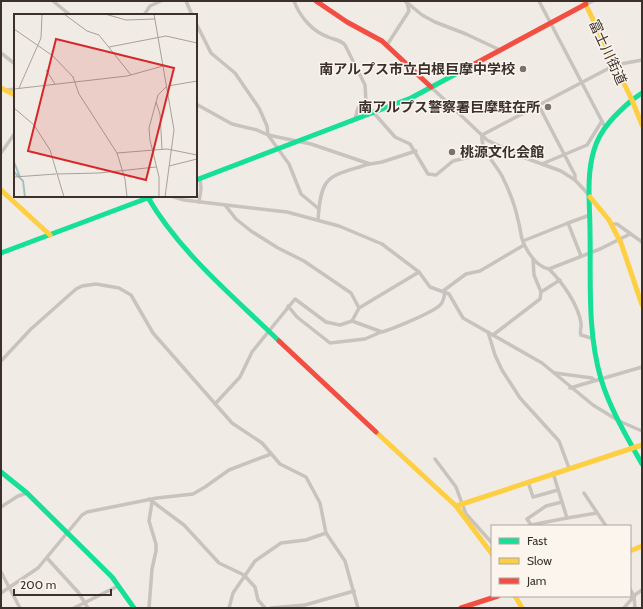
<svg xmlns="http://www.w3.org/2000/svg" width="643" height="609" font-family="Cabin,'Noto Sans JP',sans-serif">
	<style>
		.lines { fill: none; stroke-linecap: round; stroke-linejoin: round }
		.street { stroke: #c9c3be; stroke-width: 3.5 }
		.fast { stroke: #16e098; stroke-width: 5 }
		.slow { stroke: #ffcf43; stroke-width: 5 }
		.jam { stroke: #f24e42; stroke-width: 5 }
		.poi-dot { fill: #7a716c; stroke: #fbf5ee; stroke-width: 1.5 }
		.labels { text-anchor: middle; stroke-width: 3; stroke-linejoin: round; paint-order: stroke }
		.street-label { font-size: 14px; fill: #3b302b; stroke: #fbf5ee }
		.poi-label { font-size: 14px; font-weight: bold; fill: #3b302b; stroke: #fbf5ee; text-anchor: end }
		.inset-river { fill: none; stroke: #a1c2c1; stroke-width: 2 }
		.inset-road { fill: none; stroke: #a8a09b; stroke-width: 1 }
		.view { fill: #d62828; fill-opacity: 0.15; stroke: #d62828; stroke-width: 2 }
		.inset-edge { fill: none; stroke: #3b302b; stroke-width: 2 }
	</style>
	<rect width="100%" height="100%" fill="#f0ebe5"/>
	<g class="lines">
		<g class="street">
			<polyline points="53,1 70,15"/>
			<polyline points="186,1 192,15"/>
			<path d="M294,1C300,17 312,31 328,37C335,40 341,40 345,45L365,85L366,102L373,112L395,137L410,144L428,174L436,175L453,161L487,153"/>
			<polyline points="405,1 422,15 435,22 466,34 500,50"/>
			<polyline points="539,1 605,127"/>
			<polyline points="586,4 593,1"/>
			<polyline points="144,15 150,6 161,1"/>
			<polyline points="196,23 211,53 235,73 259,108 267,126 268,135 289,164 301,194 319,209"/>
			<polyline points="387,45 409,11 407,2"/>
			<polyline points="1,53 15,64"/>
			<polyline points="431,87 487,140 520,156 561,171 575,180 590,196"/>
			<polyline points="7,90 15,89"/>
			<polyline points="196,104 232,124 257,130 268,135 311,144 370,164 382,162 416,151"/>
			<polyline points="539,106 575,175 575,180"/>
			<polyline points="355,119 358,108 366,102"/>
			<path d="M482,135C480,150 496,164 502,176C509,190 515,205 518,220C521,229 520,238 525,246C530,256 538,267 549,269L600,249L630,234"/>
			<polyline points="482,135 615,65 642,60"/>
			<polyline points="1,153 15,133"/>
			<polyline points="542,164 587,145 602,121"/>
			<polyline points="171,196 184,200 287,212 339,226 382,244 419,272 430,287 449,294 463,318 542,363 593,405 619,421 642,431"/>
			<polyline points="199,202 201,189 200,178"/>
			<polyline points="225,205 236,219 251,231 278,248 304,261 351,293 359,308"/>
			<path d="M318,220C321,173 329,177 369,164"/>
			<polyline points="568,223 590,215"/>
			<polyline points="611,224 617,224 642,242"/>
			<polyline points="523,241 568,223 581,256"/>
			<polyline points="533,259 534,275 541,292"/>
			<path d="M549,269C562,282 578,304 581,323C582,328 579,330 581,335L591,338"/>
			<polyline points="443,291 466,274 480,271 524,245"/>
			<polyline points="288,306 297,317 330,343 365,339 381,332"/>
			<polyline points="352,321 359,308 419,272"/>
			<polyline points="488,332 495,355 502,370 520,398 559,441 569,468"/>
			<polyline points="493,335 540,299 541,292 560,280"/>
			<polyline points="1,361 31,329 76,289 82,286 96,284 119,288 131,295 153,333 232,423 262,443 280,464 306,477 320,503 326,533 345,561 358,608"/>
			<polyline points="555,373 592,378 594,380"/>
			<polyline points="570,388 642,367"/>
			<path d="M215,404L240,377L252,352L295,299L326,322L340,325L352,321L382,332C392,329 435,312 441,304C444,301 444,296 445,292"/>
			<polyline points="435,459 456,487 466,514 492,543"/>
			<polyline points="553,473 567,518 597,513"/>
			<polyline points="528,482 533,497 558,490"/>
			<polyline points="584,493 606,526"/>
			<polyline points="149,499 184,525 219,563 244,575 255,587 258,600 265,608"/>
			<polyline points="562,502 546,506 527,519 531,525 567,518"/>
			<polyline points="1,507 18,496 27,493"/>
			<polyline points="47,558 78,592 88,608"/>
			<polyline points="1,572 20,608"/>
			<polyline points="630,589 634,596 635,608"/>
			<polyline points="1,593 38,568 82,515 87,512 157,498 193,494 205,487 229,470 271,454"/>
			<polyline points="74,608 118,586"/>
			<polyline points="149,608 152,569 156,551 156,544 149,521 152,502"/>
			<polyline points="229,608 233,593 255,561 281,543 306,540 326,533"/>
			<polyline points="271,608 305,605 354,591"/>
			<polyline points="624,608 636,594 642,590"/>
		</g>
		<g class="fast">
			<path d="M632,100C616,114 600,129 594,150C586,176 590,205 590,232C591,281 587,331 601,379C610,409 627,437 642,464"/>
			<polyline points="632,100 642,93"/>
			<polyline points="196,180 411,98 467,68"/>
			<path d="M147,196C180,253 233,296 279,341"/>
			<polyline points="1,253 153,196"/>
			<polyline points="1,472 27,493 112,577 134,608"/>
		</g>
		<g class="slow">
			<polyline points="584,1 632,100 642,125"/>
			<polyline points="1,88 15,95"/>
			<polyline points="1,190 50,235"/>
			<polyline points="590,197 609,220 621,243 642,305"/>
			<polyline points="376,432 456,506 492,554"/>
			<polyline points="456,506 642,445"/>
			<polyline points="630,551 642,546"/>
			<polyline points="515,596 522,608"/>
		</g>
		<g class="jam">
			<polyline points="316,1 347,22 382,41 431,87"/>
			<polyline points="467,68 586,4"/>
			<polyline points="279,341 376,432"/>
			<polyline points="461,608 498,596"/>
		</g>
	</g>
	<g class="poi-dot">
		<circle cx="523" cy="69" r="4"/>
		<circle cx="548" cy="107" r="4"/>
		<circle cx="452" cy="152" r="4"/>
	</g>
	<g class="labels">
		<g class="street-label">
			<text transform="translate(608 52) rotate(65)" y="5">富士川街道</text>
		</g>
		<g class="poi-label">
			<text x="515" y="74">南アルプス市立白根巨摩中学校</text>
			<text x="540" y="112">南アルプス警察署巨摩駐在所</text>
			<text x="460" y="157" text-anchor="start">桃源文化会館</text>
		</g>
	</g>
	<g transform="translate(14 14)">
		<rect width="183" height="183" fill="#f0ebe5"/>
		<path class="inset-river" d="M0,148L6,163M0,158L9,167L11,183"/>
		<path class="inset-road" d="M50,0L73,17L85,21L117,61M91,0L112,6L141,5M140,0L160,116L151,183M0,15L39,42L60,64M95,33L152,22L183,29M32,56L41,70M59,63L65,80L103,139L111,165L113,183M154,72L183,67M5,74L27,24L28,0M0,75L113,62L149,52M142,88L146,100L148,135M0,94L20,111L36,136L50,183M103,139L153,135L183,141M155,152L183,145M43,160L85,159L142,153M0,163L42,160M145,183V163L136,126L135,114L144,81L153,72"/>
		<path class="view" d="M42,25L160,54L132,166L14,137Z"/>
		<rect width="183" height="183" class="inset-edge"/>
	</g>
	<rect width="643" height="609" fill="none" stroke="#3b302b" stroke-width="4"/>
	<rect x="491" y="525" width="140" height="72" fill="#fbf5ee" stroke="#aea6a0"/>
	<rect x="499" y="538" width="20" height="6" fill="#16e098" stroke="#aea6a0"/>
	<text x="527" y="545" font-size="12" fill="#3b302b">Fast</text>
	<rect x="499" y="558" width="20" height="6" fill="#ffcf43" stroke="#aea6a0"/>
	<text x="527" y="565" font-size="12" fill="#3b302b">Slow</text>
	<rect x="499" y="578" width="20" height="6" fill="#f24e42" stroke="#aea6a0"/>
	<text x="527" y="585" font-size="12" fill="#3b302b">Jam</text>
	<path d="M14 589v6h97v-6" fill="none" stroke="#3b302b" stroke-width="2"/>
	<text x="20" y="589" font-size="12" fill="#3b302b" stroke="#fbf5ee" stroke-width="3" paint-order="stroke">200 m</text>
</svg>
